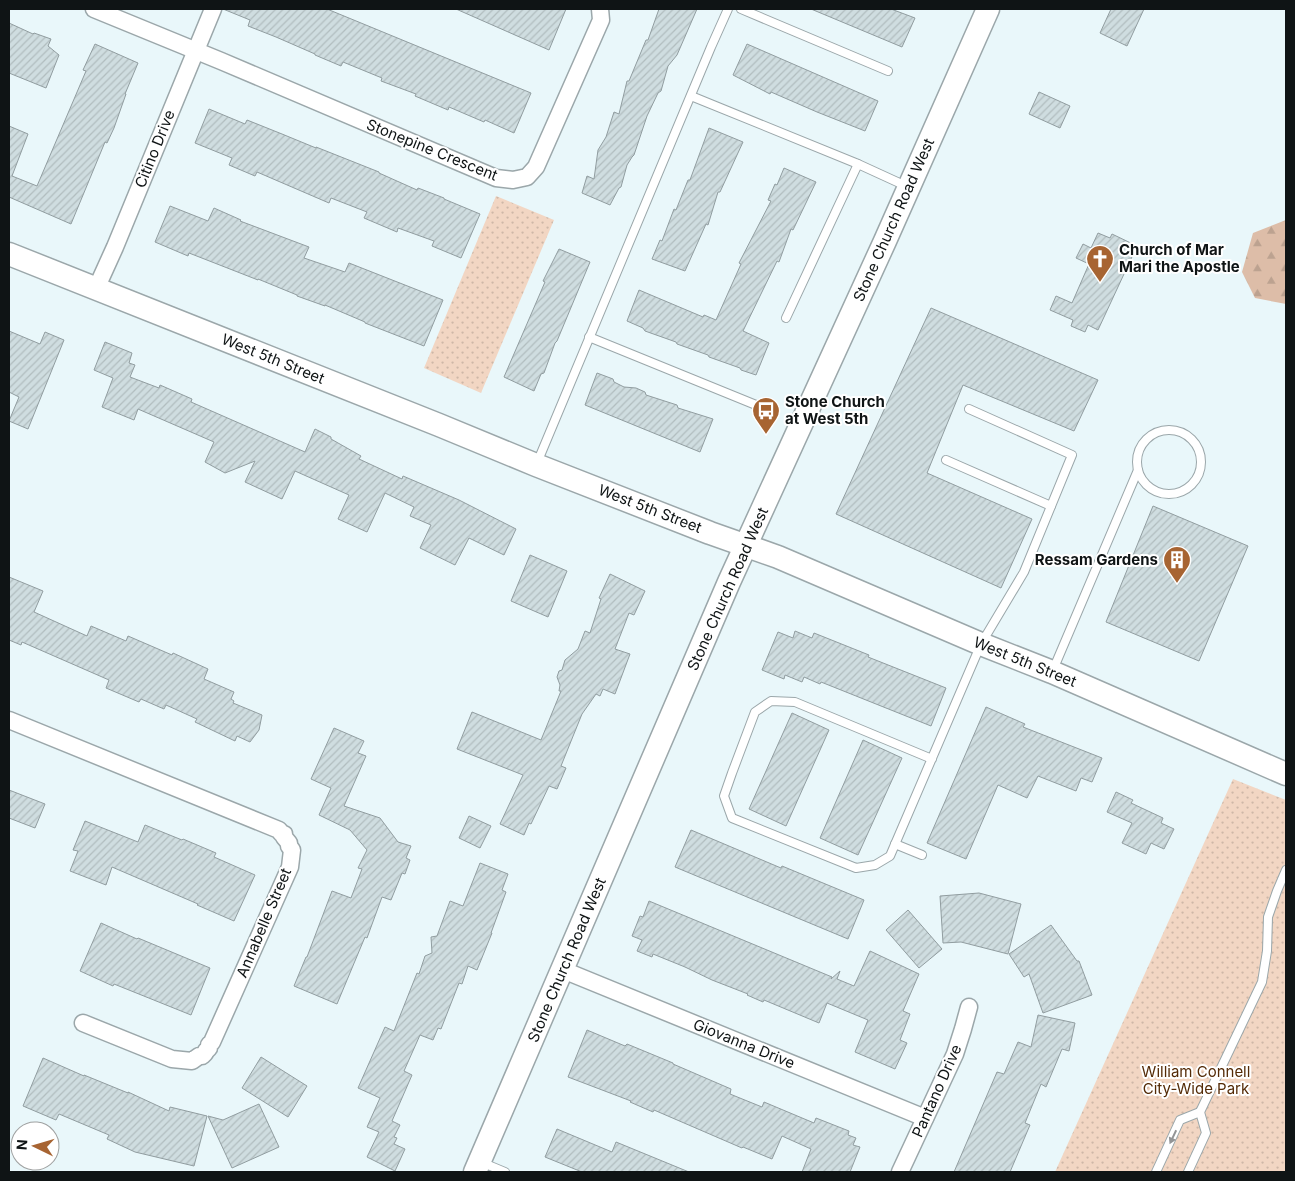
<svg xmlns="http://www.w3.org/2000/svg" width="1295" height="1181" font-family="Inter,sans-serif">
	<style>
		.forest { fill: url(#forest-firs) }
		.park { fill: url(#park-dots) }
		.building { fill: url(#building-hatch); stroke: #919da0 }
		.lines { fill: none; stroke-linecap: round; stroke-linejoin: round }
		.lane-casing { stroke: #9ba7aa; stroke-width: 10 }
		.street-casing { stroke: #9ba7aa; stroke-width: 19 }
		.secondary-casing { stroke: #9ba7aa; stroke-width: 25 }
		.lane { stroke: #fff; stroke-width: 8 }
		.street { stroke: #fff; stroke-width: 16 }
		.secondary { stroke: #fff; stroke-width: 22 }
		.oneway { fill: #939596 }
		.labels { text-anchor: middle; stroke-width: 4; stroke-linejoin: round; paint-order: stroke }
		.street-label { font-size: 15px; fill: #0f1415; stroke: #fff }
		.poi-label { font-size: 15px; font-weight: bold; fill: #0f1415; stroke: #fff; text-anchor: start }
		.park-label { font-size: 15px; fill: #542b07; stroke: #fff }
	</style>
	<defs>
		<pattern id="forest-firs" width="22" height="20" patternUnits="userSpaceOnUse" patternTransform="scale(1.25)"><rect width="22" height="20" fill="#ddbda8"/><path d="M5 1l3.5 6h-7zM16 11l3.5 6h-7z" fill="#bca290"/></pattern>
		<pattern id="park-dots" width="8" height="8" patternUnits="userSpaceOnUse" patternTransform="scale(1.25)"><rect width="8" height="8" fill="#f2d6c3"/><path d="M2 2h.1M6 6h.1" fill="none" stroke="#ceb7a7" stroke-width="1.8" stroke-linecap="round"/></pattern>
		<pattern id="building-hatch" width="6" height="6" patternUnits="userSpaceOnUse" patternTransform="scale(1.25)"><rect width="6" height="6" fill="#cfdde0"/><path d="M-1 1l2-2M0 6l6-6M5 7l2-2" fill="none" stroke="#b1bdbf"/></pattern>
	</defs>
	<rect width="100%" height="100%" fill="#e9f7fa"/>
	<polygon class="forest" points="1286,220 1286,304 1255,298 1242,272 1253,233"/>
	<g class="park">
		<polygon points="496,196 554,220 481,393 424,368"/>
		<polygon points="1233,779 1286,800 1286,1172 1055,1172"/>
	</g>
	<g class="building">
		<polygon points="223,9 327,9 531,93 514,133 485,120 484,122 449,107 448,110 415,96 416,94 381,81 382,78 343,62 341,66 315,55 315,54 276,37 248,26 250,20"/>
		<polygon points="456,9 566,9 549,50"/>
		<polygon points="659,9 697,9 677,55 668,66 661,91 658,93 647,116 634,155 632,157 627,165 621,187 619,188 610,205 582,193 587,176 594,179 598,150 606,137 614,112 619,114 627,81 629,81 646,40 648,40"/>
		<polygon points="811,9 891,9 915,18 902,47"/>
		<polygon points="1111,9 1144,9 1127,46 1100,33"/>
		<polygon points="9,23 33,34 34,33 51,39 48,46 59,55 46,88 9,73"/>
		<polygon points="95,44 138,63 125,94 126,94 114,128 107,143 105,142 71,224 9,197 9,126 28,134 12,176 37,186 86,71 83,70"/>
		<polygon points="747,44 878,101 865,131 817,112 771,92 770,94 733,75"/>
		<polygon points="1039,92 1070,106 1060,128 1029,114"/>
		<polygon points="209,109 245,124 247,120 282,134 316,148 316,147 379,172 379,173 417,190 418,188 444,198 444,199 480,214 461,258 432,246 434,241 398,228 397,232 364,218 367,212 331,198 329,203 257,172 255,176 229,165 232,158 195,143"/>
		<polygon points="709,128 743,142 720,192 718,192 708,225 706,224 685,271 652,259 660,240 662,241 674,209 676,210 688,180 690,180"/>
		<polygon points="784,168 816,182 793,230 791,229 779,262 777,261 743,331 769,343 756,375 741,370 740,368 709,357 708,355 677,344 676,342 645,331 643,328 627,321 639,290 703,317 704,315 716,320 741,264 739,263 771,201 768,200 775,184 777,185"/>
		<polygon points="170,206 208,221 214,208 241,220 240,221 309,247 304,258 345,272 349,263 443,300 424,346 365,323 365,322 325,305 325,306 297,296 297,295 258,279 258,280 189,253 188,256 155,242"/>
		<polygon points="1098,233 1110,238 1112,234 1137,246 1098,330 1088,325 1085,332 1071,326 1073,320 1050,310 1056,296 1072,303 1089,264 1076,258 1083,244 1091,248"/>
		<polygon points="559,249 590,262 557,341 555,343 544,373 541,374 534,391 504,377 545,282 543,281"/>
		<polygon points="931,308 1098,380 1074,431 963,385 927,473 1032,519 1001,588 836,514"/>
		<polygon points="9,331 40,344 45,332 64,340 28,429 9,421 19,397 9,392"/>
		<polygon points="105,342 132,353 129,363 135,365 130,377 159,388 160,385 192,399 191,402 305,452 315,429 331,437 331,439 361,456 359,459 402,479 403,476 459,500 516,529 504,555 469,538 455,565 420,548 431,525 410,516 414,507 385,493 367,532 338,519 349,495 295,471 282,499 245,482 255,461 225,473 205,462 214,442 138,409 134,420 102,407 113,378 94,370"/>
		<polygon points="597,373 613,379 614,382 624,387 636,388 645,392 646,395 677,405 678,408 713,419 700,452 585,405"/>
		<polygon points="1153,506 1248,546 1199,661 1106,622"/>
		<polygon points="530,555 567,571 548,617 511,601"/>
		<polygon points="610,574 645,591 634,615 629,613 615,649 630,654 615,694 603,689 600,696 596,694 582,714 561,766 566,768 557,789 549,786 531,824 529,823 524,835 500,824 523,775 457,749 472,712 541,740 561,691 559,691 560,685 557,677 559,671 562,670 565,660 578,649 585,631 590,633 601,599 599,598"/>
		<polygon points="9,577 43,591 34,612 87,636 91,626 126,641 128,636 172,655 173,653 208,669 204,679 234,692 231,699 234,701 233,703 262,715 259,730 250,742 237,736 235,741 195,722 197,719 166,705 164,709 141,699 139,702 106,688 109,680 22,642 21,645 9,640"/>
		<polygon points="795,631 812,638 814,633 869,655 868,657 946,688 931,726 821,682 820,684 804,677 802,682 785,675 784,679 762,670 778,632 793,638"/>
		<polygon points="986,707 1025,724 1023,727 1102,758 1092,782 1081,778 1076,791 1038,776 1027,798 998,785 966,859 927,843"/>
		<polygon points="792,713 829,730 786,826 749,809"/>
		<polygon points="334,728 364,741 358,753 366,756 344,806 380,818 398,842 411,846 406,858 410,860 405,874 402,873 391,900 382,897 367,938 365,937 337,1004 294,986 306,957 307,957 332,891 351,898 362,869 358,868 367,850 350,830 319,815 331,788 311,779"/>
		<polygon points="863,740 902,758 858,855 820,838"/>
		<polygon points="9,790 45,804 35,828 9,818"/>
		<polygon points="1116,792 1133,800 1131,803 1163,818 1161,823 1174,829 1164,849 1151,843 1146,854 1122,843 1132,823 1107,812"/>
		<polygon points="469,816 491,826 480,848 459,838"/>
		<polygon points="85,821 138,842 145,825 182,840 183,839 216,853 214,857 255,875 234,921 197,905 198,904 112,867 106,885 70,871 78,851 73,850"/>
		<polygon points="691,830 781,868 782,866 864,900 848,939 675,867"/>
		<polygon points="480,863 508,874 502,890 506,892 491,933 492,933 477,970 468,966 462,984 459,983 441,1029 438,1028 433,1040 420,1035 404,1071 412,1075 392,1121 400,1125 394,1137 397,1138 394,1144 405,1149 395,1171 367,1157 379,1132 367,1127 380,1098 358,1088 385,1027 394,1031 417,973 419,974 425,956 432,953 431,937 437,936 450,901 463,906"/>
		<polygon points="979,893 1021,904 1008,954 961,942 943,943 940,896"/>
		<polygon points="649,901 832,977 831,979 840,971 837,979 854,986 870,951 919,974 903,1011 910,1014 900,1040 907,1043 895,1069 855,1052 868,1020 827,1003 819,1023 764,1000 763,1002 747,995 748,994 712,980 685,967 653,954 652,957 637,951 642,940 632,936 640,916 643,917"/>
		<polygon points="908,910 942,949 919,968 886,930"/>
		<polygon points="101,923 137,939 138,938 210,968 191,1015 114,984 113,986 80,971"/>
		<polygon points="1051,925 1077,961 1079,961 1092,995 1043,1013 1029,974 1024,977 1009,954"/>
		<polygon points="1038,1015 1075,1023 1069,1051 1062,1049 1046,1087 1041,1084 1025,1123 1030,1125 1010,1172 954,1172 997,1072 1004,1074 1018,1042 1031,1047"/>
		<polygon points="587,1030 625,1046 627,1044 673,1063 673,1064 731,1089 730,1094 762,1107 764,1102 814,1123 816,1118 849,1131 848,1135 856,1138 853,1145 860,1147 850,1172 802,1172 811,1149 782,1136 772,1159 743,1147 742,1148 654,1110 653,1112 630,1102 631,1101 568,1077"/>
		<polygon points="261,1057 307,1086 288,1117 242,1088"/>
		<polygon points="43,1058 84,1076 84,1075 128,1093 128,1092 169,1111 170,1107 207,1116 194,1166 135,1152 107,1139 109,1135 59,1114 56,1120 23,1106"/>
		<polygon points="259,1104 279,1147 232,1168 208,1116 223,1120"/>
		<polygon points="557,1129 612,1152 616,1142 689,1172 582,1172 545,1157"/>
	</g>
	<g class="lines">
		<defs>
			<g id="lane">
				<polyline points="741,9 888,71"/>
				<polyline points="691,96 858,164 906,186"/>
				<polyline points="786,318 858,164"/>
				<polyline points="589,337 756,405"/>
				<circle cx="1169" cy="462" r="32"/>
				<polyline points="946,460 1051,506"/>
				<polyline points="537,463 711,47 728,9"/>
				<polyline points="1053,670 1138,470"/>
				<polyline points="932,759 795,702 771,701 755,712 732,773 724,796 732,818 856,868 875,865 890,856 981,644 1024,572 1072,455 969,409"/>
				<polyline points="895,844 922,855"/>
				<polyline points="481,1162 505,1172"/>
				<polyline points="1156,1172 1180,1120 1200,1112"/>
				<polyline points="1188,1172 1206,1133 1200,1112 1262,982 1267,951 1268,917 1277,891 1286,870"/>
			</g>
			<g id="street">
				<polyline points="94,9 221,61 496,178 513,180 527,177 536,167 601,20 600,9"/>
				<polyline points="96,289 115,247 213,9"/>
				<polyline points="9,720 279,830 281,833 284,834 284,837 289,843 289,846 292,850 290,867 212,1042 209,1045 209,1048 206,1051 205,1053 202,1056 199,1056 192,1061 172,1059 83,1023"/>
				<polyline points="563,970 925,1118"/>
				<polyline points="900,1172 955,1054 963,1029 969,1007"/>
			</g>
			<g id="secondary">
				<polyline points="9,254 439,425 536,465 710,533 778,557 981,644 1052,672 1286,774"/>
				<polyline points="475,1172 729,582 885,241 988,9"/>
			</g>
		</defs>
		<use href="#lane" class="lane-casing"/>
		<use href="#street" class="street-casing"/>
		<use href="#secondary" class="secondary-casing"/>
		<use href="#lane" class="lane"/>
		<use href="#street" class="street"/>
		<use href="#secondary" class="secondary"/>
	</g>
	<defs><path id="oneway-solid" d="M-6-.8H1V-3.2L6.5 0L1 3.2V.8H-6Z" transform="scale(1.25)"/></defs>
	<use class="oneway" href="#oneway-solid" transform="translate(1173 1137) rotate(115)"/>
	<defs>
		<symbol id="church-pin" viewBox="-11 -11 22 30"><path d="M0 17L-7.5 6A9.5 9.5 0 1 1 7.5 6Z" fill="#a76432" stroke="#fff"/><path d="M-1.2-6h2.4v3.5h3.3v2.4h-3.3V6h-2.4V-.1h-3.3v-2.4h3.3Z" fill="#fff"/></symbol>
		<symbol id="bus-pin" viewBox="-11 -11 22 30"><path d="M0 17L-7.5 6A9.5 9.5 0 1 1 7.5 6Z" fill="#a76432" stroke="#fff"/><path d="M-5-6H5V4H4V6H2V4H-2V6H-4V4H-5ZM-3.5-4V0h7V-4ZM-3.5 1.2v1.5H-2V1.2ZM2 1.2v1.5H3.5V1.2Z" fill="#fff"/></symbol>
		<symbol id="building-pin" viewBox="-11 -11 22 30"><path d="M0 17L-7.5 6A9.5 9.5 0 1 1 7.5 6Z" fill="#a76432" stroke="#fff"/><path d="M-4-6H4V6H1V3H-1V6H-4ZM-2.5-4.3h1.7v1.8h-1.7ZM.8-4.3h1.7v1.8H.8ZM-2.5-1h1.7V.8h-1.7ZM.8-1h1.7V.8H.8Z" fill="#fff"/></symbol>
	</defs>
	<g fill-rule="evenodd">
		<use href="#church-pin" x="1084" y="243" width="32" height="43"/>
		<use href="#bus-pin" x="750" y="395" width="32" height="43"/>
		<use href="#building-pin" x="1161" y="544" width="32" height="43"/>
	</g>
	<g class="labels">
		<g class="street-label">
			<text transform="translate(155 149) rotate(-68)" y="5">Citino Drive</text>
			<text transform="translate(432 150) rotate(22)" y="5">Stonepine Crescent</text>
			<text transform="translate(894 220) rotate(-66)" y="5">Stone Church Road West</text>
			<text transform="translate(273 359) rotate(22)" y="5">West 5th Street</text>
			<text transform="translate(650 509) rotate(21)" y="5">West 5th Street</text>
			<text transform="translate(728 589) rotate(-66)" y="5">Stone Church Road West</text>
			<text transform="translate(1025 662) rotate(22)" y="5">West 5th Street</text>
			<text transform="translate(264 923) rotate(-67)" y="5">Annabelle Street</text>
			<text transform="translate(567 960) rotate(-67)" y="5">Stone Church Road West</text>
			<text transform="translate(744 1044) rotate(22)" y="5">Giovanna Drive</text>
			<text transform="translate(937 1091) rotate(-66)" y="5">Pantano Drive</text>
		</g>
		<g class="poi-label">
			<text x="1119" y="255">Church of Mar<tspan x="1119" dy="17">Mari the Apostle</tspan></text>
			<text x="785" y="407">Stone Church<tspan x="785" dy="17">at West 5th</tspan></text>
			<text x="1158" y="565" text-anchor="end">Ressam Gardens</text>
		</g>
		<g class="park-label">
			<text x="1196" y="1077">William Connell<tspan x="1196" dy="17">City-Wide Park</tspan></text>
		</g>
	</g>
	<rect width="1295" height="1181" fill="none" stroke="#0f1415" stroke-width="20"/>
	<g transform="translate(35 1146) rotate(275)"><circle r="24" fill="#ffffff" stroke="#9fa1a1"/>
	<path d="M0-4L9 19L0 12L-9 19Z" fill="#a76432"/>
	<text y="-8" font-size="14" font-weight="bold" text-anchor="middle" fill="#0f1415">N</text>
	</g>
</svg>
